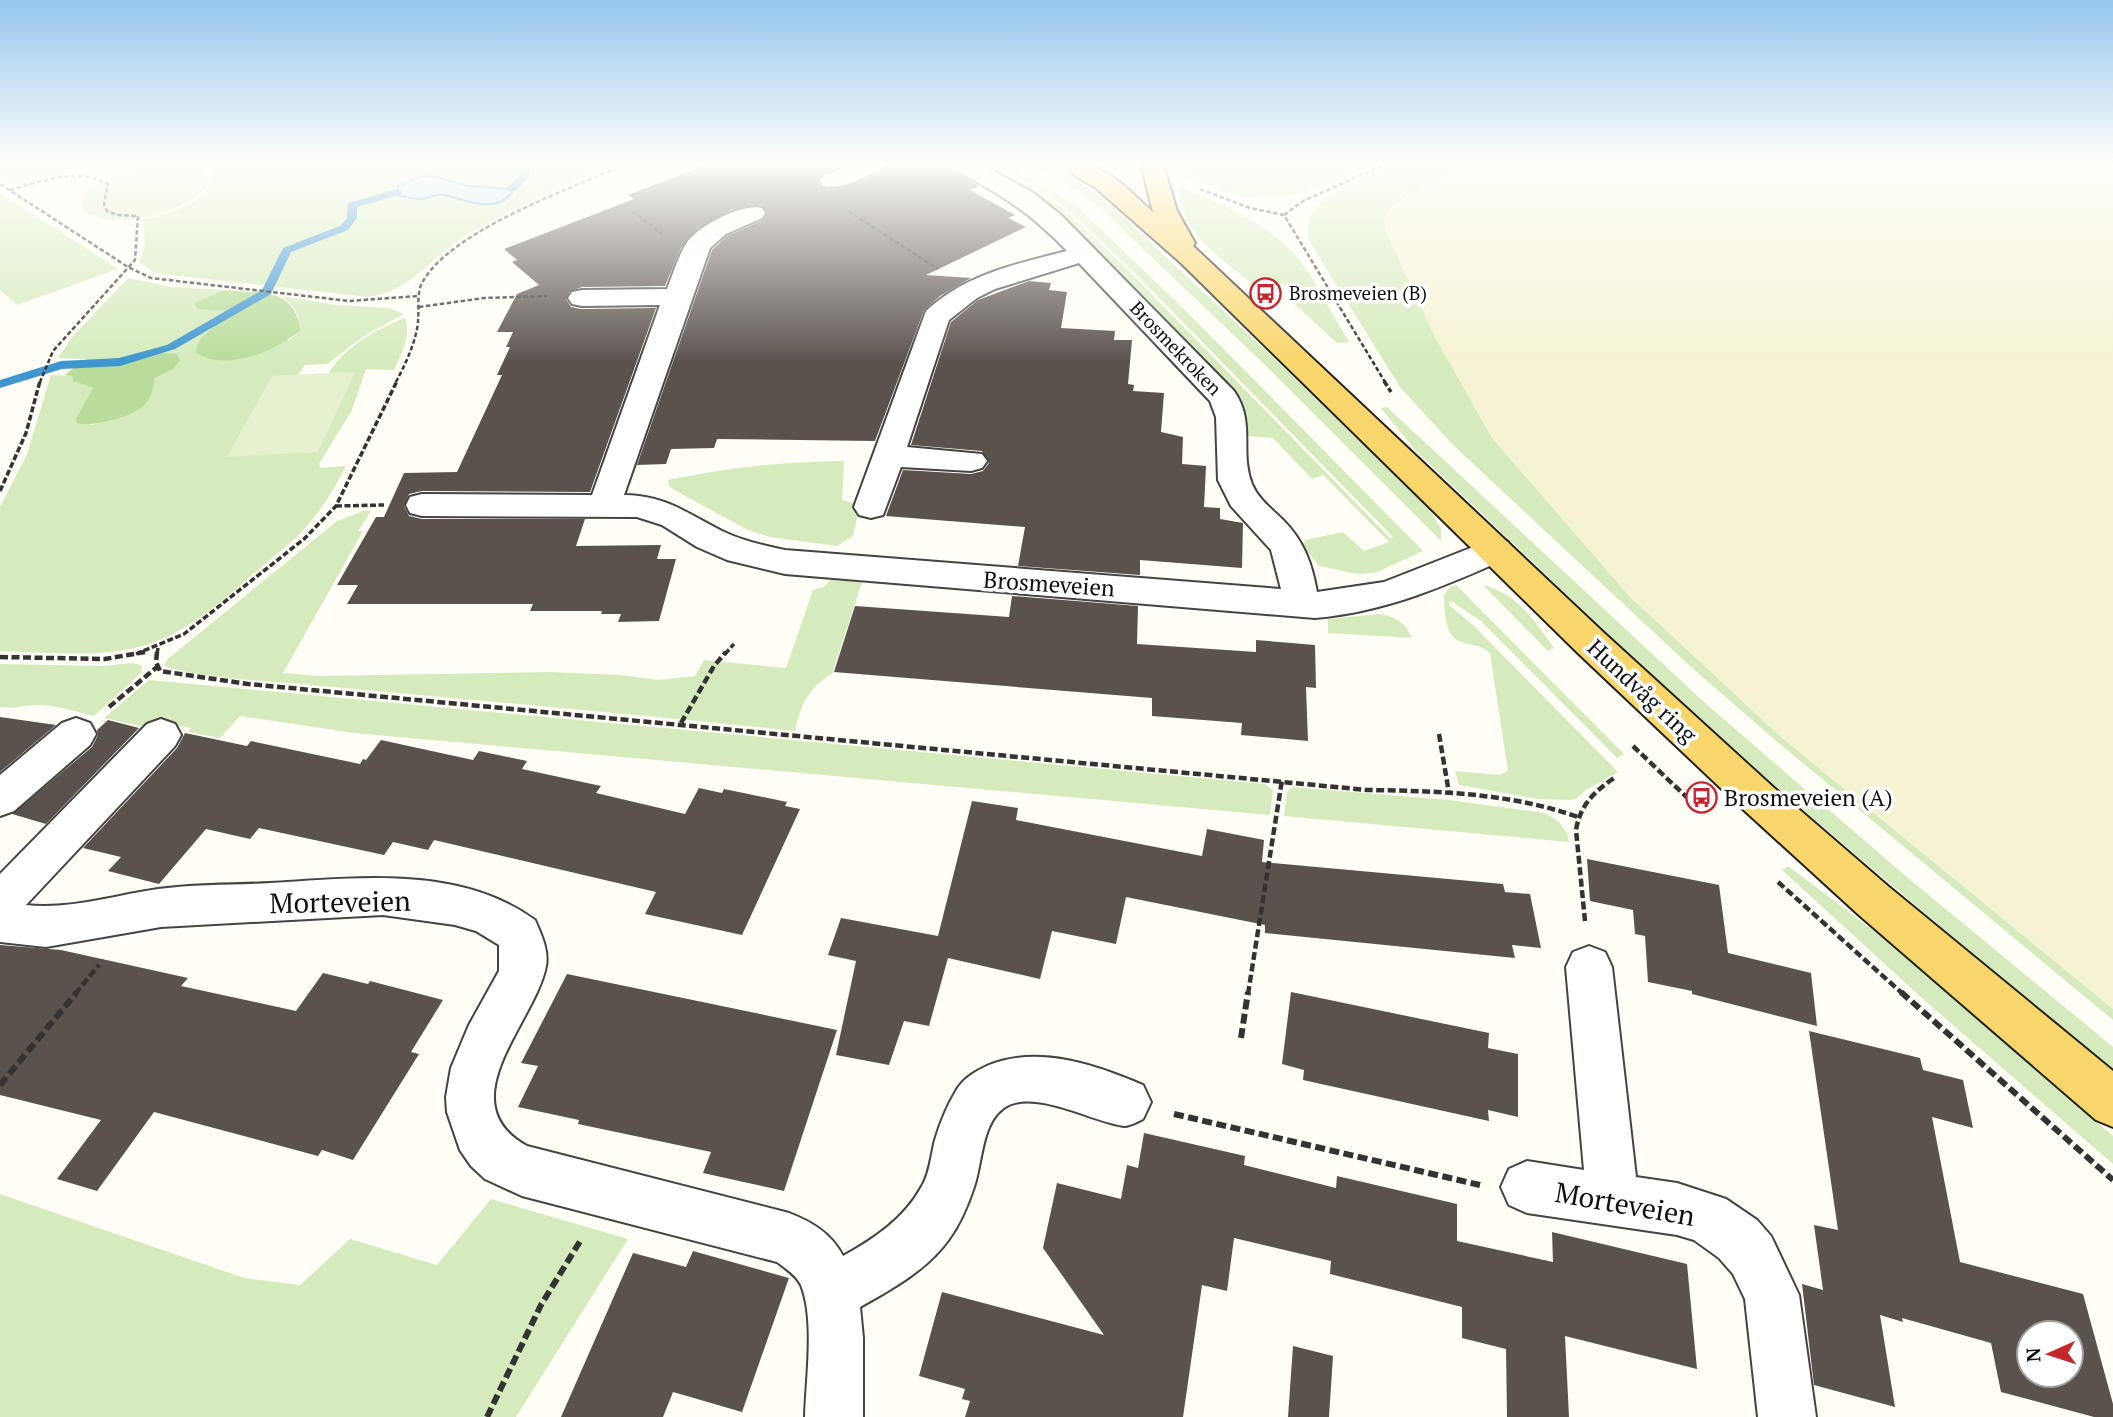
<svg xmlns="http://www.w3.org/2000/svg" width="2113" height="1417" font-family="'PT Serif',serif">
	<style>
		.farmland { fill: #f6f3d4 }
		.green { fill: #d5ebbd; fill-rule: evenodd }
		.forest { fill: #b9dc9c }
		.pitch { fill: #e6f2cf }
		.water { fill: #b9e0f7; stroke: #3f96cf; stroke-width: 2 }
		.lines { fill: none; stroke-linecap: round; stroke-linejoin: round }
		.stream { fill: #3f96cf; fill-rule: evenodd }
		.building { fill: #5a524d; fill-rule: evenodd }
		.minor-casing { stroke: #444; stroke-width: 4 }
		.major-casing { stroke: #222; stroke-width: 4 }
		.path-far3 { stroke: #333; stroke-width: 2.5; stroke-dasharray: 4.5 2.5; stroke-linecap: butt }
		.path-far2 { stroke: #333; stroke-width: 3.5; stroke-dasharray: 6 2.5; stroke-linecap: butt }
		.path-far1 { stroke: #333; stroke-width: 4.5; stroke-dasharray: 8 3.5; stroke-linecap: butt }
		.path { stroke: #333; stroke-width: 6; stroke-dasharray: 10 4.5; stroke-linecap: butt }
		.minor { fill: #fff; fill-rule: evenodd }
		.major { fill: #f9d66b; fill-rule: evenodd }
		.labels { text-anchor: middle; stroke-width: 7; stroke-linejoin: round; paint-order: stroke }
		.far-poi-label { font-size: 19px; fill: #111; stroke: #fff; text-anchor: start }
		.far-street-label { font-size: 19px; fill: #111; stroke: #fff }
		.street-label { font-size: 23px; fill: #111; stroke: #fff }
		.poi-label { font-size: 23px; fill: #111; stroke: #fff; text-anchor: start }
		.near-street-label { font-size: 28px; fill: #111; stroke: #fff }
	</style>
	<rect width="100%" height="100%" fill="#fffdf5"/>
	<polygon class="farmland" points="1470,164 2073,164 2113,184 2113,1009 1782,738 1697,661 1630,597 1492,438 1435,337 1386,233 1384,223 1390,211 1406,198"/>
	<g class="green">
		<path d="M0,164H37L47,170L74,164C66,179 32,183 16,185L0,177Z"/>
		<path d="M159,164H187L206,172L209,182C195,212 105,235 82,208L84,197C102,176 132,168 159,164Z"/>
		<path d="M217,164H434V167L614,164C563,186 514,207 467,235C431,256 411,292 368,297L172,275L155,273L139,262L145,246L143,220C165,214 211,203 212,176L208,171ZM423,176L436,177L468,186L511,189L499,202C486,204 469,207 459,197L431,196Z"/>
		<polygon points="993,164 1000,164 1010,176 1062,207 1125,267 1390,538 1393,537 1128,266 1064,206 1013,175 1003,164 1014,164 1021,172 1079,208 1191,316 1423,551 1375,573 1357,574 1319,566 1303,546 1305,540 1343,532 1364,551 1389,542 1323,475 1312,479 1273,438 1246,436 1245,417 983,168"/>
		<polygon points="1033,164 1042,164 1088,187 1107,202 1275,359 1431,511 1441,529 1441,541 1263,363 1097,205 1079,191"/>
		<path d="M1195,164H1371C1287,200 1268,215 1182,174Z"/>
		<path d="M1400,164H1470C1449,175 1395,196 1385,217C1383,222 1385,228 1386,233L1435,337L1492,438L1630,597L1782,738L2113,1009V1020L1775,740L1691,667L1453,445L1400,387L1311,244C1293,196 1367,178 1400,164Z"/>
		<path d="M1178,185C1222,205 1271,223 1301,262C1319,287 1333,316 1349,342L1337,343L1289,299L1297,296L1284,284L1259,289C1224,260 1180,235 1178,185Z"/>
		<polygon points="0,193 118,269 17,305 0,290"/>
		<path d="M128,278L172,287L224,290L194,303C209,313 217,307 229,314L204,333L289,340L301,330C299,315 294,304 281,296L337,305L389,308L404,314L364,336L327,364L305,365L298,375L272,376L354,372L329,373C344,347 378,328 405,318C412,335 401,355 394,370L366,369L352,410L319,464L321,468L346,466C336,486 325,504 311,521C298,538 280,551 264,565C226,597 185,638 134,648C91,658 44,652 0,651V507L27,454L51,375L72,376L73,381L93,388L86,402L91,425C121,419 150,412 155,378L173,369L131,361L106,366L85,364L86,359L58,358L73,336Z"/>
		<polygon points="1387,407 1705,703 1908,878 2113,1047 2113,1072 1784,794 1606,632 1415,450 1381,408"/>
		<path d="M844,461L842,500L860,505L853,536L837,546L770,537L748,530L676,491L669,486L668,480C731,467 780,462 844,461Z"/>
		<path d="M363,511H371L358,531H363L283,673L321,676L552,672L621,675L658,680L695,676L704,660L786,668L813,590L824,587L831,579L862,582L832,674C809,686 800,707 795,731C634,714 473,700 311,685C282,682 184,677 164,665L169,658L337,521Z"/>
		<path d="M1456,585L1624,754L1617,758L1482,622L1453,602L1449,601V605L1474,626L1618,772L1586,790L1576,799L1569,800L1539,799L1459,785L1455,771L1500,775L1508,771L1490,653C1480,644 1470,646 1459,641C1445,636 1444,608 1444,595L1450,587Z"/>
		<path d="M1483,585C1518,594 1534,620 1554,648L1548,651Z"/>
		<path d="M1379,614C1395,616 1406,623 1412,638L1328,633V619Z"/>
		<path d="M132,663L141,665L142,672L94,716C76,712 57,705 39,705C24,705 16,709 0,707V664L103,666Z"/>
		<polygon points="149,680 1265,784 1273,790 1270,815 354,733 240,716 220,738 188,732 191,728 150,721 144,727 104,718"/>
		<polygon points="1293,787 1449,800 1545,813 1559,822 1567,833 1569,842 1284,816 1287,792"/>
		<polygon points="1788,866 1882,937 2113,1136 2113,1164 1923,999 1782,870"/>
		<polygon points="0,1194 244,1278 300,1285 350,1239 437,1265 491,1199 628,1239 516,1417 0,1417"/>
	</g>
	<g class="forest">
		<path d="M434,164H505C501,167 495,172 490,174C475,179 443,175 434,164Z"/>
		<path d="M224,290C261,294 293,286 301,330C275,351 228,372 196,353C198,332 216,329 228,314L223,311L198,309L194,303Z"/>
		<path d="M161,353L177,354L180,360L173,369L155,378C153,388 152,396 145,404C136,416 92,428 77,423L76,419L93,388L73,381L72,376L65,375L76,366L85,364H118Z"/>
	</g>
	<polygon class="pitch" points="355,372 318,452 227,457 272,376"/>
	<path class="water" d="M422,176L436,177L468,186L511,189L512,193C494,215 464,199 444,195C437,193 429,198 422,199C414,199 407,197 399,196L398,186Z"/>
	<g class="lines">
		<g class="stream">
			<polygon points="520,164 530,164 530,176 515,191 507,191 507,187 520,175"/>
			<polygon points="397,189 401,190 401,194 357,207 357,218 348,230 291,252 271,294 175,349 120,366 62,369 0,388 0,380 61,361 119,358 167,345 262,290 283,248 340,226 347,218 348,203"/>
		</g>
	</g>
	<g class="building">
		<polygon points="708,164 844,164 822,174 818,180 821,187 830,190 862,181 883,171 888,164 948,164 953,171 979,186 970,190 1015,215 1008,218 1026,227 926,275 971,278 940,296 924,310 875,441 717,439 714,448 671,449 666,464 637,465 712,250 727,236 763,220 767,212 762,205 731,210 698,228 681,248 665,286 582,287 570,291 566,299 571,307 581,309 656,308 590,492 422,491 409,494 404,506 409,516 422,519 585,519 576,546 661,545 657,559 676,559 659,621 618,622 621,614 601,614 602,611 530,611 533,604 347,604 358,585 337,585 376,517 384,517 404,473 457,472 502,375 497,375 510,347 506,347 513,332 497,332 517,294 539,285 512,262 517,260 504,249 634,199 628,195"/>
		<polygon points="1029,281 1051,283 1049,290 1067,292 1061,328 1115,331 1114,340 1132,340 1128,384 1134,385 1133,391 1164,393 1161,432 1183,437 1182,464 1206,466 1204,507 1220,508 1220,519 1243,523 1242,568 1140,560 1140,575 1018,566 1025,527 886,516 903,470 971,474 983,471 989,463 982,451 911,445 951,322 978,300"/>
		<polygon points="1012,596 1138,606 1137,644 1256,652 1256,640 1315,645 1316,688 1306,687 1308,741 1241,735 1242,723 1152,716 1152,698 834,672 855,606 1009,617"/>
		<polygon points="0,717 56,725 0,772"/>
		<polygon points="108,720 139,728 46,824 12,814 92,747 98,735 97,730"/>
		<polygon points="185,733 247,746 251,741 360,764 363,759 366,760 381,740 473,760 479,751 527,761 522,769 601,786 596,793 685,814 699,788 722,793 724,789 787,802 785,806 800,809 742,935 645,914 656,892 434,840 428,850 393,842 384,855 259,828 250,839 206,829 159,884 108,871 121,857 83,848 177,748"/>
		<polygon points="972,801 1018,808 1016,820 1202,856 1207,829 1264,840 1262,862 1503,884 1505,892 1530,894 1541,948 1512,945 1515,958 1265,933 1265,925 1126,897 1116,944 1052,931 1040,979 948,958 929,1026 904,1021 889,1065 836,1055 856,961 828,955 841,918 938,936"/>
		<polygon points="1587,859 1719,885 1728,953 1811,973 1817,1026 1692,994 1692,991 1648,982 1645,936 1635,934 1633,910 1590,901"/>
		<polygon points="0,945 61,950 188,978 181,986 296,1011 323,973 368,984 370,981 443,1000 411,1052 419,1054 353,1160 322,1150 318,1156 154,1112 97,1191 57,1179 101,1120 0,1095"/>
		<polygon points="567,974 837,1030 784,1191 703,1173 711,1152 578,1124 579,1120 518,1107 538,1066 521,1063"/>
		<polygon points="1291,992 1489,1033 1488,1048 1518,1054 1518,1117 1488,1110 1489,1121 1303,1080 1304,1070 1282,1064"/>
		<path d="M1809,1031L1920,1058L1923,1070L1963,1080L1973,1128L1932,1117L1960,1262L2083,1294L2113,1404V1417H2094L2001,1392L1991,1343L1902,1318L1903,1322L1880,1315L1895,1407L1814,1385L1802,1284L1823,1290L1814,1225L1838,1230ZM2029,1333H2071V1375H2029Z"/>
		<polygon points="1144,1133 1245,1156 1244,1165 1336,1188 1337,1176 1457,1204 1457,1241 1553,1262 1552,1232 1687,1264 1697,1369 1565,1336 1569,1417 1507,1417 1506,1349 1462,1338 1462,1307 1330,1274 1331,1261 1234,1238 1227,1291 1202,1285 1183,1417 965,1417 970,1401 962,1399 965,1389 919,1376 942,1292 1104,1335 1043,1248 1057,1183 1121,1199 1127,1165 1138,1168"/>
		<polygon points="693,1251 789,1278 742,1412 673,1392 663,1417 561,1417 633,1253 686,1267"/>
		<polygon points="1293,1346 1333,1356 1329,1417 1288,1417"/>
	</g>
	<g class="lines">
		<defs>
			<g id="minor">
				<path d="M852,164H886L882,169C865,176 842,191 823,186L820,181L823,176Z"/>
				<path d="M950,164H980L1032,192L1061,215L1234,391C1256,423 1239,451 1252,484C1258,499 1272,509 1283,520C1304,541 1312,564 1317,592L1384,582L1496,538L1508,542L1513,550L1508,558C1445,586 1385,612 1315,618L785,574L727,560L697,547L662,525L637,517L422,516L410,513L406,505L410,497L422,494L592,495L660,305L582,306L572,304L568,298L572,292L582,290L667,289C673,274 678,257 686,244C697,226 742,203 762,208L765,213L762,218L726,234L710,248L624,495C665,495 688,514 722,531C742,541 763,545 785,550L1281,589L1271,550L1231,506L1218,480L1216,417L1210,401L1079,263L995,289L977,298L949,320L907,447L982,454L987,461L982,468L971,471L901,467L883,515L871,518L859,515L854,507L926,311C966,274 1016,264 1067,251C1029,211 1001,195 954,169Z"/>
				<polygon points="76,718 90,723 96,734 90,745 14,811 0,816 0,775 62,723"/>
				<path d="M161,719L175,724L181,735L175,746L26,905C70,910 115,895 158,889C195,884 233,885 270,883C358,878 459,865 535,920C541,934 549,950 546,966C536,1021 447,1102 527,1146L789,1213C812,1222 831,1233 843,1256C874,1239 905,1218 922,1186C930,1173 931,1155 935,1140C940,1123 947,1106 956,1091C963,1078 976,1071 989,1065C1039,1045 1096,1065 1143,1085L1151,1102L1143,1119C1137,1122 1130,1126 1124,1126C1094,1122 1039,1091 1009,1105C981,1118 983,1162 974,1187C968,1205 960,1224 949,1239C927,1270 892,1289 860,1307L863,1338V1417H805C806,1379 815,1320 801,1285C796,1275 785,1268 777,1262L522,1196L485,1179L471,1166L460,1150L447,1112L446,1097L451,1068L469,1025L499,971V945L476,931L455,925L383,915L161,927L46,947L0,942V874L147,724Z"/>
				<polygon points="1589,946 1605,952 1612,967 1636,1177 1677,1183 1726,1199 1757,1220 1771,1236 1799,1295 1816,1417 1758,1417 1745,1299 1733,1274 1719,1258 1694,1240 1677,1235 1527,1213 1509,1205 1501,1187 1509,1169 1527,1161 1584,1170 1566,967 1573,952"/>
			</g>
			<path id="major" d="M1076,164C1107,164 1131,193 1153,212L1142,168L1145,164H1163L1177,211L1195,243L1193,246L1604,633L1773,787L1889,887L2113,1071V1127L2096,1120L1859,915L1745,811L1578,653L1181,263L1096,188L1074,175L1070,170Z"/>
		</defs>
		<use href="#minor" class="minor-casing"/>
		<use href="#major" class="major-casing"/>
		<g class="path-far3">
			<polyline points="0,184 128,267 151,278 349,301 418,296"/>
			<polyline points="1200,189 1250,208 1284,215 1385,382"/>
			<path d="M10,190C43,181 75,167 108,184L104,204L107,211L117,215L138,216L135,260L53,351L40,382"/>
			<polyline points="632,211 662,234"/>
			<polyline points="848,211 938,269"/>
			<polyline points="1284,215 1303,201 1386,164"/>
			<polyline points="419,307 484,298 547,296"/>
			<path d="M396,382C405,365 416,342 418,322C419,310 417,295 421,285C446,232 574,187 627,164"/>
		</g>
		<g class="path-far2">
			<polyline points="1384,381 1391,392"/>
			<polyline points="0,491 26,433 40,381"/>
			<polyline points="336,506 384,505"/>
			<polyline points="136,654 184,634 304,539 336,506 397,381"/>
			<polyline points="157,654 158,648"/>
			<polyline points="725,654 734,644"/>
		</g>
		<g class="path-far1">
			<path d="M157,652L156,662L160,671L248,684L1367,790C1439,791 1510,793 1578,817"/>
			<polyline points="0,657 105,659 145,652"/>
			<polyline points="109,707 157,667"/>
			<polyline points="681,723 714,666 726,652"/>
			<polyline points="1439,734 1449,793"/>
			<polyline points="1633,746 1700,810"/>
			<polyline points="1778,882 1903,994"/>
			<path d="M1585,921L1576,830C1580,805 1594,792 1614,778"/>
			<polyline points="75,994 99,965"/>
			<polyline points="1248,994 1282,780"/>
		</g>
		<g class="path">
			<polyline points="1901,992 2113,1180"/>
			<polyline points="1241,1038 1248,992"/>
			<polyline points="0,1085 77,992"/>
			<polyline points="1174,1114 1480,1185"/>
			<polyline points="487,1417 541,1305 582,1238"/>
		</g>
		<use href="#minor" class="minor"/>
		<use href="#major" class="major"/>
	</g>
	<linearGradient id="sky" x2="0" y2="1"><stop stop-color="#95c6ee"/><stop offset="0.45" stop-color="#fffefa"/><stop offset="1" stop-color="#fffefa" stop-opacity="0"/></linearGradient>
	<rect width="2113" height="363" fill="url(#sky)"/>
	<defs>
		<symbol id="bus-ring" viewBox="-11 -11 22 22"><circle r="9.5" fill="#fff" stroke="#c4262e" stroke-width="1.5"/><path d="M-5-6H5V4H4V6H2V4H-2V6H-4V4H-5ZM-3.5-4V0h7V-4ZM-3.5 1.2v1.5H-2V1.2ZM2 1.2v1.5H3.5V1.2Z" fill="#c4262e"/></symbol>
	</defs>
	<g fill-rule="evenodd">
		<use href="#bus-ring" x="1248" y="276" width="35" height="35"/>
		<use href="#bus-ring" x="1684" y="780" width="35" height="35"/>
	</g>
	<g class="labels">
		<g class="far-poi-label">
			<text x="1289" y="300">Brosmeveien (B)</text>
		</g>
		<g class="far-street-label">
			<text transform="translate(1176 348) rotate(46)" y="7">Brosmekroken</text>
		</g>
		<g class="street-label">
			<text transform="translate(1049 584) rotate(4)" y="8">Brosmeveien</text>
			<text transform="translate(1642 691) rotate(43)" y="8">Hundvåg ring</text>
		</g>
		<g class="poi-label">
			<text x="1724" y="806">Brosmeveien (A)</text>
		</g>
		<g class="near-street-label">
			<text transform="translate(340 902) rotate(-1)" y="10">Morteveien</text>
			<text transform="translate(1625 1204) rotate(10)" y="10">Morteveien</text>
		</g>
	</g>
	<g transform="translate(2050 1354) rotate(267)"><circle r="33" fill="#ffffff" stroke="#a0a0a0" stroke-width="2"/>
	<path d="M0-5L12 26L0 18L-12 26Z" fill="#c4262e"/>
	<text y="-10" font-size="19" font-weight="bold" text-anchor="middle" fill="#111111">N</text>
	</g>
</svg>
